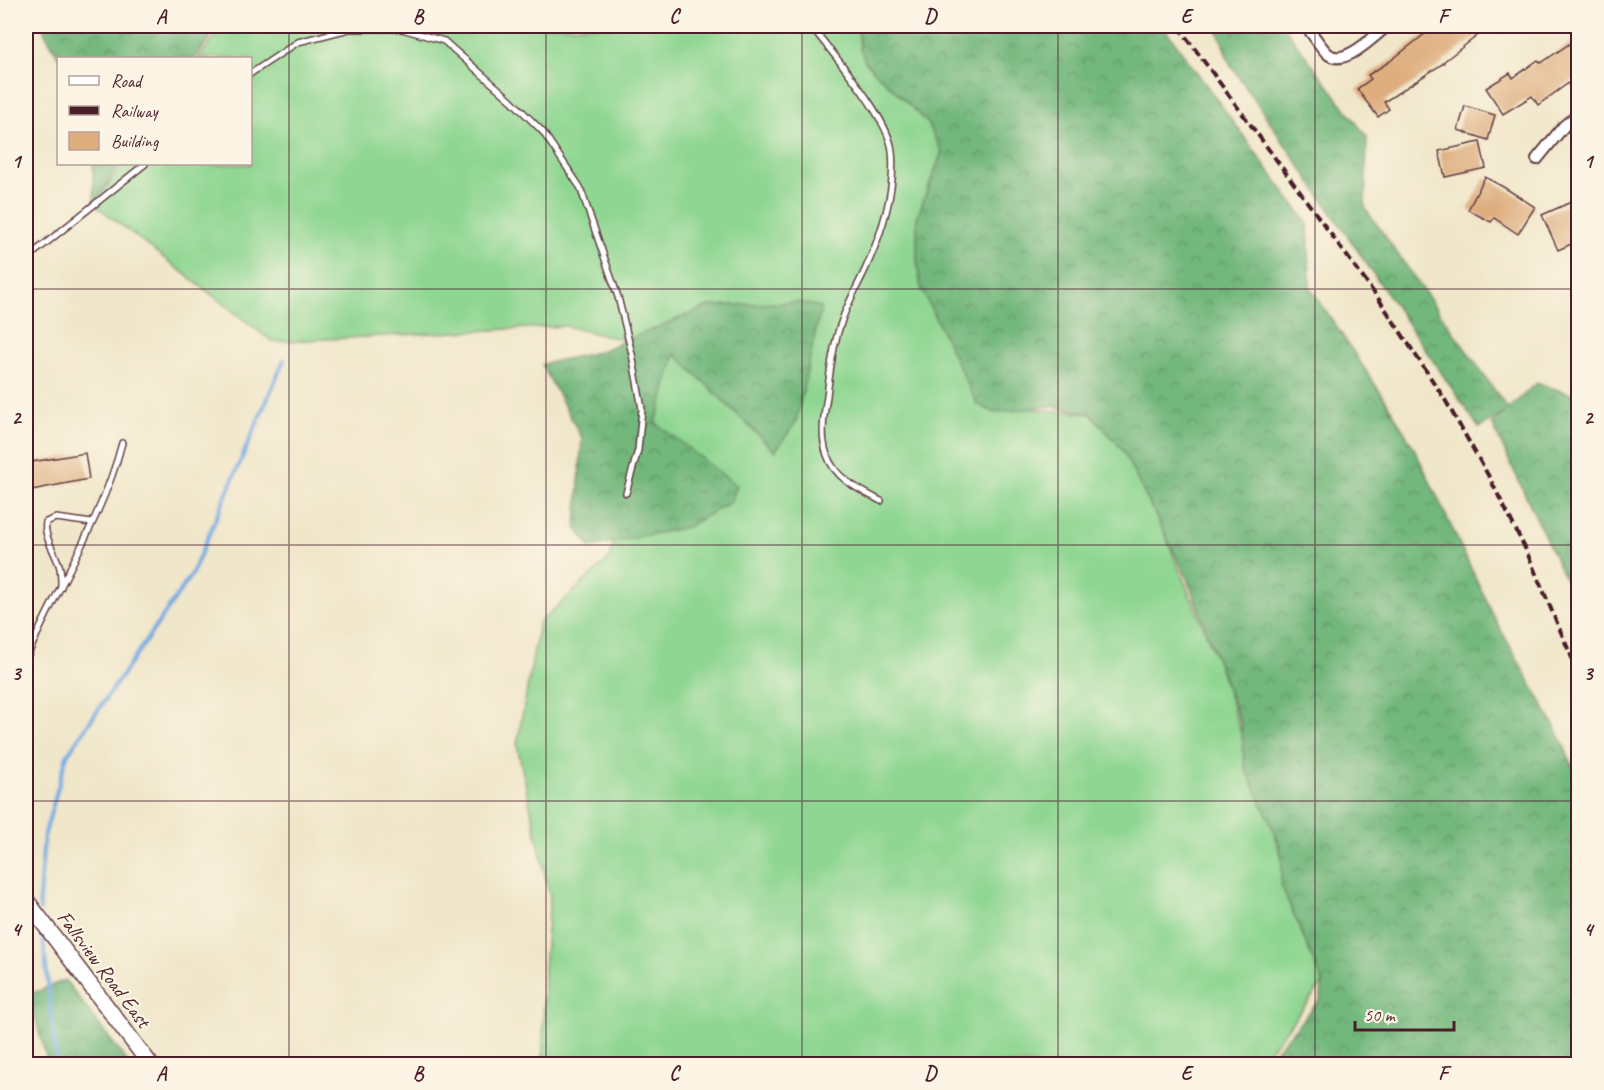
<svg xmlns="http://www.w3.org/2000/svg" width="1604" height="1090" font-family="Caveat,sans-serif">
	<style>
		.grass { fill: #8ed691; stroke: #6c7a5e; stroke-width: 1.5 }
		.forest { fill: url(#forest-crowns); stroke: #5e6b53; stroke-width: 1.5 }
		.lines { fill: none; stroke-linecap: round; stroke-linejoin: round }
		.stream { stroke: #74aae2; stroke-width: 4 }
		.building { fill: #deae7f }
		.lane-casing { stroke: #633d43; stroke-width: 8 }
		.street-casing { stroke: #633d43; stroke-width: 14 }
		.secondary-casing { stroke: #633d43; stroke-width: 18 }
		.lane { stroke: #fff; stroke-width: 5 }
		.street { stroke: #fff; stroke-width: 10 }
		.secondary { stroke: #fff; stroke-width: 15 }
		.rail { stroke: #4a1f2b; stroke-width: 4; stroke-dasharray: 9 4.5; stroke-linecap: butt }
		.grid { fill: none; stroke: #4a1f2b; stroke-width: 1.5; stroke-opacity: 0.55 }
		.labels { text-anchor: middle; stroke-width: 4.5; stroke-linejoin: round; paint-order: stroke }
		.street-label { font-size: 21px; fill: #4a1f2b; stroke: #fcf5e5 }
		.neatline { fill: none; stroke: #4a1f2b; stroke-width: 2 }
		.grid-label { font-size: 20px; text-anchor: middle; font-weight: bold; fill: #4a1f2b }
	</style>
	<defs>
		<pattern id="forest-crowns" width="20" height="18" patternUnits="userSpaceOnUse" patternTransform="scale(1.5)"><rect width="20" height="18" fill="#72b77b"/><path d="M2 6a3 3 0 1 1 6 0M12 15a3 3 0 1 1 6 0" fill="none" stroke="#609465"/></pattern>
	</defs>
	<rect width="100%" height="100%" fill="#fcf5e5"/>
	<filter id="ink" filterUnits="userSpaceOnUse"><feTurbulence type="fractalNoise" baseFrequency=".0167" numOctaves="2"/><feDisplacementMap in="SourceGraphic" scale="12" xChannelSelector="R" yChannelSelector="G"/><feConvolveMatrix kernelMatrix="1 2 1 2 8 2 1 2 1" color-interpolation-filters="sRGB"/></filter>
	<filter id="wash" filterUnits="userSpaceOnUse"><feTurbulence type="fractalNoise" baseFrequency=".008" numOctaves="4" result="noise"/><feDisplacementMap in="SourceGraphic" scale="24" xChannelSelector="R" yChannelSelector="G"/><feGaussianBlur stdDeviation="1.35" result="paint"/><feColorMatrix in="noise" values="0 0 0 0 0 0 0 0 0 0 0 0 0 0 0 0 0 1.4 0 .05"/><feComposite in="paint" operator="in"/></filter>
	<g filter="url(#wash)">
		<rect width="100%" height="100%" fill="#f0e6c9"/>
		<polygon class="grass" points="223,26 874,26 928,122 942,152 923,201 977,404 1091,414 1122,449 1165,535 1219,665 1323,983 1259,1064 543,1064 544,968 550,897 517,745 539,623 610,558 654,347 565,326 273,342 94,204 123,164 250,164 250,58 199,58"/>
		<g class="forest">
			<polygon points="41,26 218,26 196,58 59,58"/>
			<polygon points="858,26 1163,26 1308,224 1310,287 1386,401 1414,448 1496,621 1560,736 1578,779 1578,1064 1264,1064 1320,1000 1323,983 1281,885 1282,858 1277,837 1245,767 1241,724 1187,578 1122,449 1091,414 1050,406 995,413 977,404 921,288 917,261 917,218 942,152 927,122 866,63 860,49"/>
			<polygon points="1216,26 1282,26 1284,27 1367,137 1365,208 1508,409 1537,383 1578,396 1578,607 1492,424 1504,413 1479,428 1230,64"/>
			<polygon points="93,164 119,164 94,204"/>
			<polygon points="798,302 821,307 796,422 775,451 675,354 656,423 737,486 731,502 687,527 590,547 576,528 582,438 542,365 547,363 598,352 709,306"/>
			<polygon points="65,980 129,1064 48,1064 29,995"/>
		</g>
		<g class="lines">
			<g class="stream">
				<polyline points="40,910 39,899 44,837 67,755 192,574 284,360"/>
				<polyline points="42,930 57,1064"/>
			</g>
		</g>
		<g id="blocks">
			<g class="building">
				<polygon points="1435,26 1490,26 1443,62 1444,63 1384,102 1389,109 1378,117 1357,89 1371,79 1368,75 1389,62"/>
				<polygon points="1578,38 1578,76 1538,105 1532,96 1503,114 1486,88 1510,73 1513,78 1538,60 1541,63"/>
				<polygon points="1465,106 1495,115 1488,140 1458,130"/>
				<polygon points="1480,142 1486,168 1445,177 1439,151"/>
				<polygon points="1485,177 1505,188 1535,207 1518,234 1494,218 1491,222 1468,210"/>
				<polygon points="1578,199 1578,241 1558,250 1542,215"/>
				<polygon points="85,453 89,479 26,491 26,463"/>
			</g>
		</g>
	</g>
	<g filter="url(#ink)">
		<use href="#blocks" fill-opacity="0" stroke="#633d43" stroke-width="1.5"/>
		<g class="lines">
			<defs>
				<g id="lane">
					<path d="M811,26C833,54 889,118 892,151C896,190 881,235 865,270C857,287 848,303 842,320C833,344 830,371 827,396C824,415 820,436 827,455C835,479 860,490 881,501"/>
					<polyline points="250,74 298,42 349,29 402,29 444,41 511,100 543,132 580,187 618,297 632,354 642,409 638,450 626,493"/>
					<polyline points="26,259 145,164"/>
					<path d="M61,587C61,581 61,574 60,568C56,553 43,537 46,522L56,518L92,523"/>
					<path d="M26,659C57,586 102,520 122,443"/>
				</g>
				<g id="street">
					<path d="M1306,26C1313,34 1319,45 1327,53C1343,69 1374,36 1387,26"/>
					<polyline points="1537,159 1564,126 1578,115"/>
				</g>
				<polyline id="secondary" points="26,900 150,1064"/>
			</defs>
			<use href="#lane" class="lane-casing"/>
			<use href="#street" class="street-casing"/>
			<use href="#secondary" class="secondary-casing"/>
			<use href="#lane" class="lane"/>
			<use href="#street" class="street"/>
			<use href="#secondary" class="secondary"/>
			<polyline class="rail" points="1178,26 1380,301 1444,398 1488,475 1525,548 1578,672"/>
		</g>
	</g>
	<path class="grid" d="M289,26V1064M546,26V1064M802,26V1064M1058,26V1064M1315,26V1064M26,289H1578M26,545H1578M26,801H1578"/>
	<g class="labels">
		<g class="street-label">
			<text transform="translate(104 969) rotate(53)" y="7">Fallsview Road East</text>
		</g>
	</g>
	<rect width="1604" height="1090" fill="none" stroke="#fcf5e5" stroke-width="66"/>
	<rect x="57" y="57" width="195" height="108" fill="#fcf5e5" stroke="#b59f9b" stroke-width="1.5"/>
	<rect x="69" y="76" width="30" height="9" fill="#ffffff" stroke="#b59f9b" stroke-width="1.5"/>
	<text x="111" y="87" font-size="18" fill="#4a1f2b">Road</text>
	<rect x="69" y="106" width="30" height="9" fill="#4a1f2b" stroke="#b59f9b" stroke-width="1.5"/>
	<text x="111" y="117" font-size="18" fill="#4a1f2b">Railway</text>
	<rect x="69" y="132" width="30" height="18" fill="#deae7f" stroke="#b59f9b" stroke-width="1.5"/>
	<text x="111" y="147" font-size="18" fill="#4a1f2b">Building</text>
	<path d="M1355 1021v9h99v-9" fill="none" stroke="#4a1f2b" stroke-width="3"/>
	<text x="1364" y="1021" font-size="18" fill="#4a1f2b" stroke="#fcf5e5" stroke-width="4.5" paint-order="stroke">50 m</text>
	<rect x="33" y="33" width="1538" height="1024" class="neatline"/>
	<g class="grid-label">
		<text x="161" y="23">A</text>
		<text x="418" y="23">B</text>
		<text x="674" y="23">C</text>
		<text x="930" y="23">D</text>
		<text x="1186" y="23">E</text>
		<text x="1443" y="23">F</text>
		<text x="16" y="168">1</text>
		<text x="1588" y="168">1</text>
		<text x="16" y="424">2</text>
		<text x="1588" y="424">2</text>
		<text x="16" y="680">3</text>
		<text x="1588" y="680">3</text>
		<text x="16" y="936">4</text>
		<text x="1588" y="936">4</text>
		<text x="161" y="1080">A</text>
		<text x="418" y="1080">B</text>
		<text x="674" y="1080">C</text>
		<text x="930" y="1080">D</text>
		<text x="1186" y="1080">E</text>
		<text x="1443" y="1080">F</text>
	</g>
</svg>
